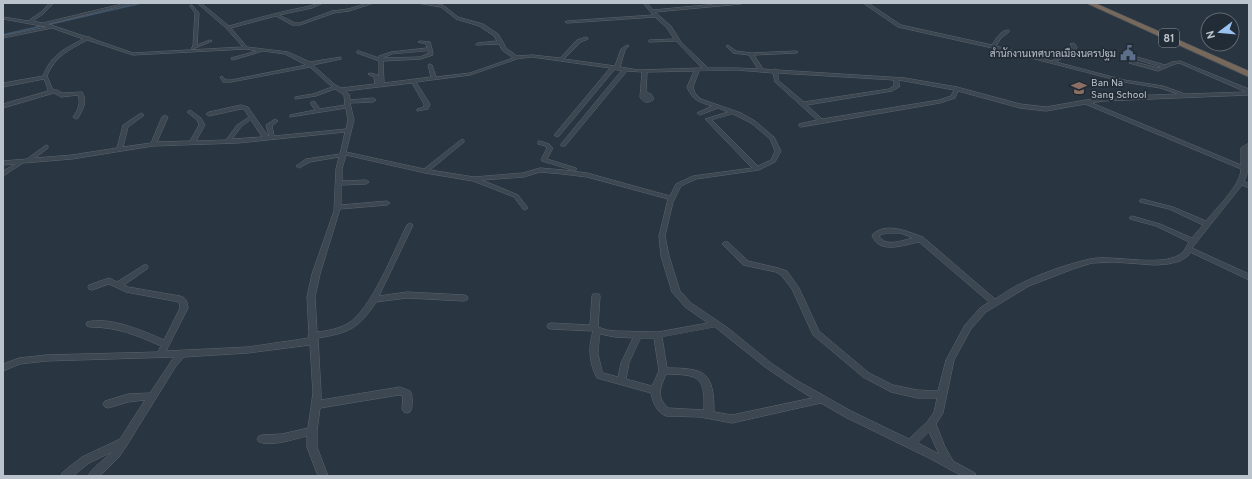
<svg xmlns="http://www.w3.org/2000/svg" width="1252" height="479" font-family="Overpass,Sarabun,sans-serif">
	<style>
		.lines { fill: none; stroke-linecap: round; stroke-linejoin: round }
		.canal { fill: #415468; fill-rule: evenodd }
		.minor-casing { stroke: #5b656e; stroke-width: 1 }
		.motorway-casing { stroke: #48525b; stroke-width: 1 }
		.minor { fill: #3d4751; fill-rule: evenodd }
		.motorway { fill: #76695b; fill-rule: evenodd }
		.labels { text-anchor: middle; stroke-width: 3.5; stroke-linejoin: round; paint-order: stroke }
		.far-poi-label { font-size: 10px; fill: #bac2cb; stroke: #222c36; text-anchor: end }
		.shield { fill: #222c36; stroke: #8c959e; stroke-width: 1 }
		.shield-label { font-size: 11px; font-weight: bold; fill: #bac2cb }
	</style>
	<rect width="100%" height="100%" fill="#293541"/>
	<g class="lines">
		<polygon class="canal" points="138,3 145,3 3,36 3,34"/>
		<defs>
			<g id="minor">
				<path d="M50,3H54L43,14L33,21L43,23L126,3H133L48,24L87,37H90V38L133,53L243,47L226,28L197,3H201L229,26C254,19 279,12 305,7C311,6 317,3 323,3L312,8L279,15L295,23H300L332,11L348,9L368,3H374L349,11L334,13L300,25H292L276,16L231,28L247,47L288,52L310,62L341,57V59L313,65L334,84L341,88L375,84L374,77L368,74L370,73L378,75L379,76V61L357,53V51H359L379,58V56L391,52L427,48L426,44L418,42L420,41L430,42L432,49L433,55L421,59L383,61L384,83L431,77L428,65L430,64L432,65L436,77L470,73L513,58L502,50L499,44L476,45V44L478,43L497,41L494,36L479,26L456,19L441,7L417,3H428L443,5L458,17L483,24L498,34L503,42L506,48L517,56L532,55L560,58L577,40L586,37L588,38V39L581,42L564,59L615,66L621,49L627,45L629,46L625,50L620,67L639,70L702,68L676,41L649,42V40H651L674,39L667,28L655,17L567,23L565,22L567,21L653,15L643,3H647L653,10L727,3H743L741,4L655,12L671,26L681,42L708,68H737L758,69L749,55L733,53L726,46L728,45L736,51L751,53L796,51L798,52L796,53L754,55L763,69L773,70L775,69L777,70L905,78L957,87L1020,104L1046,107L1103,97L1178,94L1160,88L1124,82L992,48L898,27L863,3H868L901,25L992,45C996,39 1000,30 1009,30V32L1001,38L996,46L1052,61L1072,47L1070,44L1074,43L1077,47V48L1056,62L1124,80L1163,86L1185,94L1246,92L1179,63L1175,64L1158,71L1129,63L1137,57L1165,65L1172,62L1180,61L1249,89V95L1103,101L1092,103L1241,165V148L1249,143V147L1247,149V174L1244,181L1249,184V188L1242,185L1192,248L1249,274V280L1190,252L1188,256L1180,261L1168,264L1155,265L1114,262L1092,263L1073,269L1029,286L986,312L971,329L954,360L943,413L936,424L945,447L953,461L975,473L976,476H962L929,458L845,417L821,403L732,423L700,417L666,416C656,412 653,402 651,393L597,378C589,363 588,347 593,331L551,329L548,328L547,326L548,324L551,323L590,325L592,296L593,294H599L600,296L598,327L607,330L615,331L658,332L708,323L685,307L672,292L661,256L659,236L668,199L587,177L563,174L540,172L524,177L482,180L518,195L528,208L525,210L523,209L514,197L473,181L425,173L346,155L342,169V181L366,180L369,182L366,184L341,185V205L387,201L390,203L387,205L340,209L320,274L315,297L317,332C327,331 338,329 347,324C371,311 394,250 407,225L410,223L413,225L379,296L407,292L464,295L467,296L468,298L467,300L464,301L407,298L376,302C359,329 348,333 318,338L321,393V400L400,387L410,391C413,396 413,407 410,412L407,413L404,412L402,409L403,396L399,395L320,408L317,431V447L328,476H318L307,447V436C294,439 272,447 259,442L257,439L259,436L262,435L282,434L308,428L313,393L310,345L248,353L184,357L176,366L127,445L119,457L100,476H88C91,469 106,458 112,452L89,463L73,476H61L62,473L69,467L82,457L120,439L145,400L128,402L108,408L105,407L103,404L105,401L128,394L150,393L174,357L46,361L20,364L3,371V364L19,358L46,355L158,352L161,346C136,335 117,327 90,327L87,326L86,324L87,322C109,316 144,331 164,340L180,308L179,302L126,292L109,284L92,290L89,289L88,287L89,285L109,278L117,282L144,265H147L148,267L147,269L124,285L128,287L180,296C187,298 187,302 188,308L166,351L248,347L309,338L308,336L309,334L307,297L312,274L334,211L336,169L339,157L310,162L299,168L296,166L306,159L340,154L345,132L238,143L153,146L72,159L23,163L3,176V171L15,164L3,165V161L27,159L46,145L48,146V148L35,158L72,155L117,148L123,125L141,113L144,115L143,116L128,127L123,147L151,143L162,117L165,115L168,117L157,142L190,141L199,125L197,120L187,112L190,110L201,118L205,125L196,141L226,140L237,125L249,117L244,109H241L209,116L206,114L209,112L241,105L248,107L268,136H269L266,125L275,119L278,121L272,126L274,136L346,129L348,120L346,108L290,117V115L315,110L310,103L313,101L315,102L320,109L345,105L344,95L335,89L316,96L295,99V97L313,94L332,87L310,67L231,82H223L220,77L222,76L226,80H231L306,65L285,54L263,51L233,60L231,59V58L257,51L246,49L133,55L87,40C69,50 55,56 47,76L53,90H57L62,93L82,92C88,102 83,109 78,118L76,119L73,117C78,110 81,103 78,95L61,97L54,93L3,108V104L48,91V89L44,79L3,87V83L43,76C51,55 64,49 83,39L52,28L3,38V36L47,27L3,19V17L28,21L41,12ZM428,51L429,53L420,57L383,58L392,54ZM532,57L610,68L555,134L554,135L557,137L559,136L615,69L617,70H622L561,144V146H565L627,71L642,72L640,97C644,103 648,104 654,99L651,94L646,92L647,72L694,71L687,87C693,101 699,102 712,106L697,113L700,115L718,108L728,112L705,119L752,168L693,176L676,184L670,196L587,173L563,170L540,168L523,173L474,177L430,170L464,142V140L462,139L424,169L346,152L354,120L350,103L373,102L376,100L373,98L350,100L349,94L345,91L412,83L424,104V107L417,109V111L428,109L430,104L416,82L470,75L517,59ZM1138,60L1161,67L1158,68L1135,62ZM737,70L773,73L775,82L817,120L799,124V126L801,127L940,103L955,98L958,91L1020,108L1046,111L1085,104L1241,169C1241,185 1216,208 1206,221L1173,207L1142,199L1140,200L1139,201L1140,202L1169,209L1203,225L1192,238L1160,224L1132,216L1130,217L1129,218L1130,219L1156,226L1189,242C1187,245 1185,250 1183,252C1166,269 1114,254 1090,259C1068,264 1045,272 1024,282C1014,286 1005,293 995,299L923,237C908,232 886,221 872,235C879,255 903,245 919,242L989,302L980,308L965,325L946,360L938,391L917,390L893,385L869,373L819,331L799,288L787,271L778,268L748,261L728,242H724L722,244L743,265L776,272L781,275L792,289L813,335L863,377L891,392L917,398H937L934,412L928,421L909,439L851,411L796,380L771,363L728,328L691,303L680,291L669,256L665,236L673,202L681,186L696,179L759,170L775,162L781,151L774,137L755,121L741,113L701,99L695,93L693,87L699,71ZM778,73L894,80V86L889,89L804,102L779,81ZM899,80L954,90L951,96L939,100L822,119L807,105L892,91L899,87ZM733,114L751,123L770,139L775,151L771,160L758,166L712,120ZM251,120L262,137L232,139L241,127ZM887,233H900L913,238C903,240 885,248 879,236ZM715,327L765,367L790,384L812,398L732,415L714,412C714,372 705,368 667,368L662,337ZM600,334L615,337L633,338L621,363L618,377L603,373L602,371L598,354ZM641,338H654L659,371L652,386L626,379L629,363ZM666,374C698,375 705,375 704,410L668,408C656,396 660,389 666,374ZM929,432L939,454L918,443Z"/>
				<polygon points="192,5 199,13 197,45 210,40 212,41 193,49 191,48 193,46 195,13 190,6"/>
				<polygon points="540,141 549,144 553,148 547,159 576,168 577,169 576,170 572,170 542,161 541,160 547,148 545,146 538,144 538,142"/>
			</g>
			<polygon id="motorway" points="1086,3 1095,3 1249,71 1249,77"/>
		</defs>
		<use href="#minor" class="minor-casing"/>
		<use href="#motorway" class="motorway-casing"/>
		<use href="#minor" class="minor"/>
		<use href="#motorway" class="motorway"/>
	</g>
	<defs>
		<symbol id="civic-bare" viewBox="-9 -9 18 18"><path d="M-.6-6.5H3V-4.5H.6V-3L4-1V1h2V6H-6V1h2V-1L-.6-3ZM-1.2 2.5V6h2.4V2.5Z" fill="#5c6f8a" stroke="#222c36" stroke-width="2.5" paint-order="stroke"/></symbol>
		<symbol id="school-bare" viewBox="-9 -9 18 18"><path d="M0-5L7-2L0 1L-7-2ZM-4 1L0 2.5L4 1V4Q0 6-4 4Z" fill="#8d6e63" stroke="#222c36" stroke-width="2.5" paint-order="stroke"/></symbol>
	</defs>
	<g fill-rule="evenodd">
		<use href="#civic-bare" x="1117" y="42" width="22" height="22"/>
		<use href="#school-bare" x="1068" y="77" width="22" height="22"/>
	</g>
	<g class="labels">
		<g class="far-poi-label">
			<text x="1116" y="57">สำนักงานเทศบาลเมืองนครปฐม</text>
			<text x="1091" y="86" text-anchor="start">Ban Na<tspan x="1091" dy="12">Sang School</tspan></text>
		</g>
		<rect class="shield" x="1159" y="29" width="20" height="18" rx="3"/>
		<g class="shield-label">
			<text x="1169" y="42">81</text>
		</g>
	</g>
	<rect width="1252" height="479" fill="none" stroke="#bac2cb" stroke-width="8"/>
	<g transform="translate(1220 32) rotate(254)"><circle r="19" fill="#222c36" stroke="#5f6872"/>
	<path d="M0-3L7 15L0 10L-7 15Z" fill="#9ac2f0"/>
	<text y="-6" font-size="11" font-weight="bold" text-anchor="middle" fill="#bac2cb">N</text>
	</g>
</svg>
